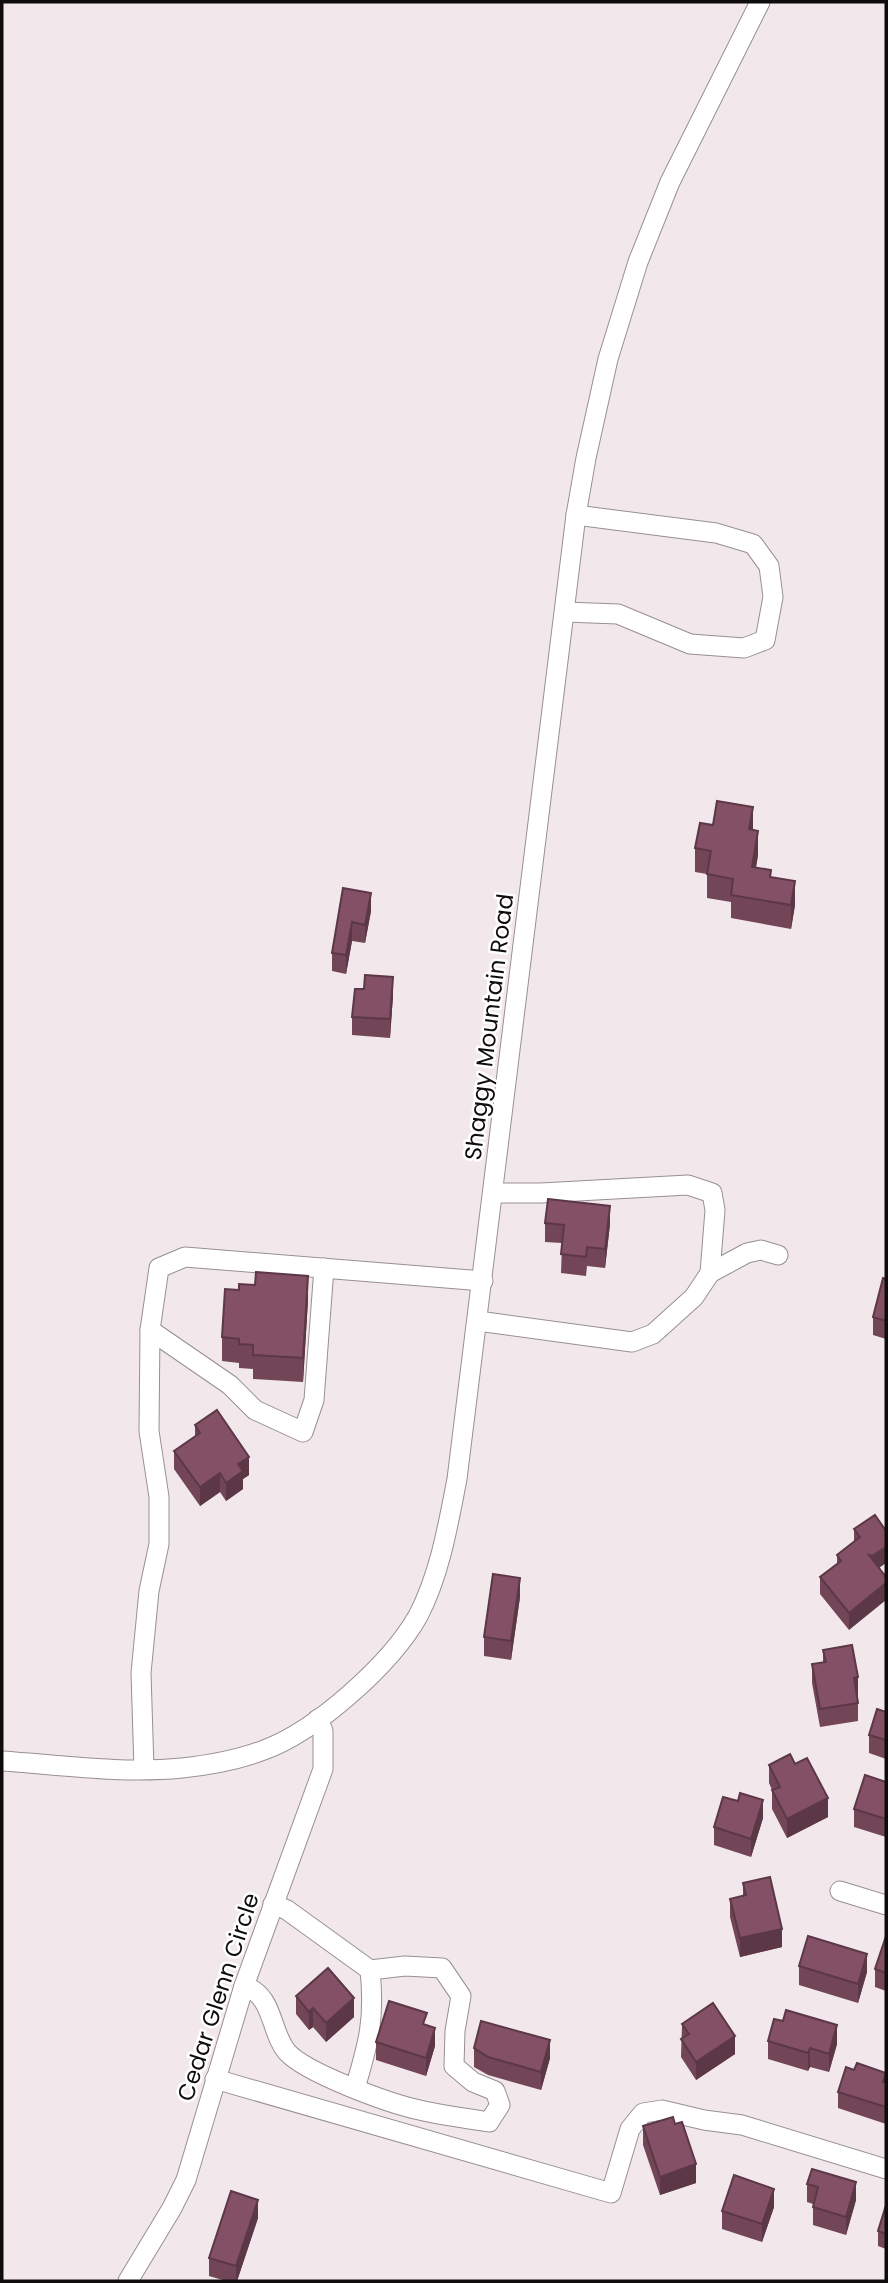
<svg xmlns="http://www.w3.org/2000/svg" width="888" height="2283" font-family="Poppins,sans-serif">
	<style>
		.lines { fill: none; stroke-linecap: round; stroke-linejoin: round }
		.minor-casing { stroke: #988f92; stroke-width: 21 }
		.minor { stroke: #fff; stroke-width: 19 }
		.wall { fill: #724557 }
		.shaded-wall { fill: #5c3847 }
		.building { fill: #845065; stroke: #5c3847; stroke-width: 2 }
		.labels { text-anchor: middle; stroke-width: 5; stroke-linejoin: round; paint-order: stroke }
		.street-label { font-size: 23px; fill: #0f0c0d; stroke: #fff }
	</style>
	<rect width="100%" height="100%" fill="#f2e8eb"/>
	<g class="lines">
		<defs>
			<g id="minor">
				<polyline points="565,612 618,614 690,644 744,648 765,640 773,597 769,566 753,544 716,533 576,515"/>
				<polyline points="493,1193 541,1193 688,1185 712,1193 715,1210 710,1273"/>
				<polyline points="478,1321 632,1342 653,1334 694,1297 710,1273 747,1253 761,1250 778,1255"/>
				<polyline points="150,1330 230,1385 255,1410 303,1432 314,1400 324,1268"/>
				<path d="M2,1761C61,1765 122,1774 182,1768C209,1765 238,1760 264,1750C316,1731 391,1664 418,1616C440,1574 448,1525 457,1479L576,515L586,458L608,359L638,262L670,182L760,2"/>
				<polyline points="144,1769 141,1673 149,1591 159,1544 159,1497 149,1431 150,1330 159,1268 185,1257 483,1281"/>
				<polyline points="840,1891 886,1905"/>
				<path d="M244,1986C274,1995 270,2032 287,2052C306,2073 386,2102 415,2109C439,2115 465,2118 489,2122L500,2105L495,2091L473,2082L454,2066L455,2031L461,1996L442,1968L405,1966L370,1970L287,1910L273,1904"/>
				<polyline points="215,2079 611,2193 630,2129 643,2113 662,2110 704,2120 742,2125 886,2169"/>
				<path d="M355,2088C369,2042 375,2018 370,1970"/>
				<polyline points="128,2281 172,2208 186,2180 244,1986 323,1769 323,1731 318,1719"/>
			</g>
		</defs>
		<use href="#minor" class="minor-casing"/>
		<use href="#minor" class="minor"/>
	</g>
	<g class="wall">
		<polygon points="713,825 753,830 758,855 756,867 771,877 795,905 791,929 731,918 731,902 707,898 707,874 695,872 695,848"/>
		<polygon points="343,888 371,911 365,943 352,941 346,974 332,971 332,953"/>
		<polygon points="393,995 390,1038 352,1035 352,1017"/>
		<polygon points="545,1223 610,1224 605,1268 587,1266 586,1276 561,1273 562,1243 545,1242"/>
		<polygon points="886,1279 886,1339 873,1335 873,1317"/>
		<polygon points="308,1300 303,1382 253,1379 253,1369 239,1368 239,1363 222,1361 222,1337"/>
		<polygon points="195,1425 249,1475 243,1479 243,1489 226,1501 220,1492 200,1506 174,1469 174,1451 195,1436"/>
		<polygon points="875,1515 879,1568 849,1630 820,1594 820,1577 837,1564 837,1555 854,1542 854,1529"/>
		<polygon points="520,1597 511,1660 484,1656 484,1637"/>
		<polygon points="823,1650 858,1695 857,1696 858,1703 858,1721 820,1727 812,1683 812,1664 823,1663"/>
		<polygon points="886,1712 886,1759 869,1753 869,1735"/>
		<polygon points="795,1764 828,1817 787,1838 772,1809 772,1790 769,1783 769,1765"/>
		<polygon points="886,1782 886,1837 854,1827 854,1809"/>
		<polygon points="763,1818 751,1857 714,1845 714,1827"/>
		<polygon points="743,1883 782,1947 740,1957 730,1917 730,1899 743,1896"/>
		<polygon points="886,1936 886,1991 875,1987 875,1969"/>
		<polygon points="799,1966 867,1972 858,2003 799,1985"/>
		<polygon points="296,1996 354,2017 326,2042 313,2027 309,2030 296,2014"/>
		<polygon points="682,2024 735,2054 696,2080 681,2057"/>
		<polygon points="768,2041 837,2044 829,2072 810,2067 808,2071 768,2059"/>
		<polygon points="376,2042 435,2046 426,2076 376,2060"/>
		<polygon points="474,2048 550,2058 541,2090 488,2075 474,2067"/>
		<polygon points="854,2070 886,2073 886,2124 838,2108 838,2092"/>
		<polygon points="643,2126 696,2183 660,2195 643,2145"/>
		<polygon points="807,2184 856,2200 846,2235 813,2225 813,2204 807,2202"/>
		<polygon points="886,2205 886,2249 878,2246 878,2231"/>
		<polygon points="774,2207 762,2242 722,2229 722,2211"/>
		<polygon points="258,2218 237,2281 226,2281 209,2276 209,2258"/>
	</g>
	<g class="shaded-wall">
		<polygon points="753,807 753,831 749,829"/>
		<polygon points="758,831 758,855 752,891 752,867"/>
		<polygon points="795,881 795,905 791,929 791,905"/>
		<polygon points="371,893 371,911 365,943 365,925"/>
		<polygon points="3,903 3,922 2,922 2,904"/>
		<polygon points="352,922 352,941 346,974 346,955"/>
		<polygon points="393,977 393,995 390,1038 390,1019"/>
		<polygon points="610,1206 610,1224 605,1268 605,1249"/>
		<polygon points="308,1276 308,1300 303,1382 303,1358"/>
		<polygon points="249,1457 249,1475 243,1479 243,1489 226,1501 226,1483 238,1464"/>
		<polygon points="220,1473 220,1492 200,1506 200,1487"/>
		<polygon points="886,1547 886,1563 872,1573 872,1556"/>
		<polygon points="520,1578 520,1597 511,1660 511,1641"/>
		<polygon points="886,1583 886,1600 849,1630 849,1613"/>
		<polygon points="858,1677 858,1695 854,1696 854,1678"/>
		<polygon points="828,1798 828,1817 787,1838 787,1819"/>
		<polygon points="763,1800 763,1818 751,1857 751,1839"/>
		<polygon points="782,1929 782,1947 740,1957 740,1938"/>
		<polygon points="867,1954 867,1972 858,2003 858,1984"/>
		<polygon points="354,1998 354,2017 326,2042 326,2023"/>
		<polygon points="313,2008 313,2027 309,2030 309,2012"/>
		<polygon points="837,2025 837,2044 829,2072 829,2054"/>
		<polygon points="435,2028 435,2046 426,2076 426,2058"/>
		<polygon points="735,2036 735,2054 696,2080 696,2062"/>
		<polygon points="550,2040 550,2058 541,2090 541,2072"/>
		<polygon points="810,2048 810,2067 808,2071 808,2053"/>
		<polygon points="696,2164 696,2183 660,2195 660,2177"/>
		<polygon points="856,2182 856,2200 846,2235 846,2217"/>
		<polygon points="774,2189 774,2207 762,2242 762,2224"/>
		<polygon points="258,2200 258,2218 237,2281 236,2281 236,2266"/>
	</g>
	<g class="building">
		<polygon points="717,801 753,807 749,829 758,831 752,867 771,870 770,877 795,881 791,905 731,895 733,879 707,874 711,851 695,848 700,823 713,825"/>
		<polygon points="343,888 371,893 365,925 352,922 346,955 332,953"/>
		<polygon points="365,975 393,977 390,1019 352,1017 355,989 364,989"/>
		<polygon points="548,1199 610,1206 605,1249 587,1247 586,1257 561,1254 564,1225 545,1223"/>
		<polygon points="256,1272 308,1276 303,1358 253,1355 253,1345 239,1344 239,1339 222,1337 225,1289 239,1290 239,1284 255,1285"/>
		<polygon points="883,1278 886,1279 886,1321 873,1317"/>
		<polygon points="217,1410 249,1457 238,1464 243,1471 226,1483 220,1473 200,1487 174,1451 200,1433 195,1425"/>
		<polygon points="875,1515 886,1531 886,1547 872,1556 869,1555 886,1577 886,1583 849,1613 820,1577 841,1561 837,1555 860,1537 854,1529"/>
		<polygon points="493,1574 520,1578 511,1641 484,1637"/>
		<polygon points="852,1645 858,1677 854,1678 858,1703 820,1709 812,1664 826,1662 823,1650"/>
		<polygon points="877,1709 886,1712 886,1740 869,1735"/>
		<polygon points="790,1754 795,1764 807,1758 828,1798 787,1819 772,1790 780,1787 769,1765"/>
		<polygon points="865,1775 886,1782 886,1819 854,1809"/>
		<polygon points="740,1793 763,1800 751,1839 714,1827 723,1797 738,1801"/>
		<polygon points="770,1877 782,1929 740,1938 730,1899 746,1895 743,1883"/>
		<polygon points="808,1936 867,1954 858,1984 799,1966"/>
		<polygon points="886,1936 886,1973 875,1969"/>
		<polygon points="328,1968 354,1998 326,2023 313,2008 309,2012 296,1996"/>
		<polygon points="389,2001 427,2013 423,2024 435,2028 426,2058 376,2042"/>
		<polygon points="713,2003 735,2036 696,2062 681,2039 689,2034 682,2024"/>
		<polygon points="786,2010 837,2025 829,2054 810,2048 808,2053 768,2041 774,2019 783,2021"/>
		<polygon points="481,2021 550,2040 541,2072 488,2057 474,2048"/>
		<polygon points="857,2063 886,2073 883,2082 886,2082 886,2107 838,2092 846,2067 854,2070"/>
		<polygon points="673,2117 675,2124 682,2122 696,2164 660,2177 643,2126"/>
		<polygon points="812,2169 856,2182 846,2217 813,2207 818,2187 807,2184"/>
		<polygon points="734,2175 774,2189 762,2224 722,2211"/>
		<polygon points="231,2191 258,2200 236,2266 209,2258"/>
		<polygon points="886,2205 886,2234 878,2231"/>
	</g>
	<g class="labels">
		<g class="street-label">
			<text transform="translate(489 1027) rotate(-83)" y="8">Shaggy Mountain Road</text>
			<text transform="translate(218 1997) rotate(-72)" y="8">Cedar Glenn Circle</text>
		</g>
	</g>
	<rect width="888" height="2283" fill="none" stroke="#0f0c0d" stroke-width="7"/>
</svg>
